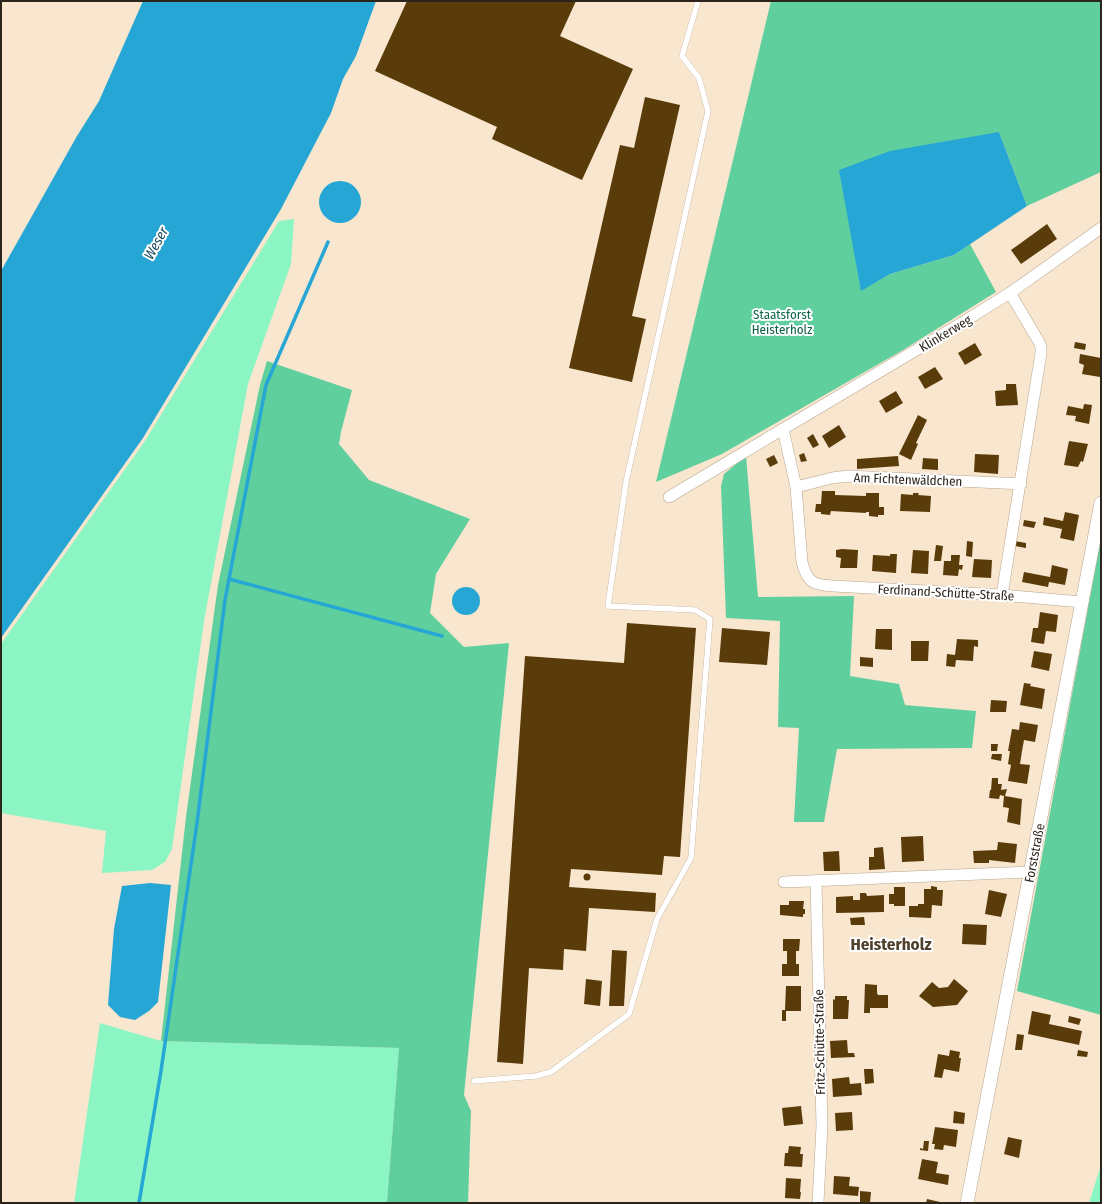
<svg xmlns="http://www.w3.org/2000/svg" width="1102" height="1204" font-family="'Fira Sans Condensed',sans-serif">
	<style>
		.green { fill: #8bf5c4 }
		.forest { fill: #60cf9e }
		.water { fill: #26a6d5 }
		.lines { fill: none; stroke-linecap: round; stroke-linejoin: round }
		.stream { stroke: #26a6d5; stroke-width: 3.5 }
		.building { fill: #5a3c0a }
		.service-casing { stroke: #b6a58e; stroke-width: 6 }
		.minor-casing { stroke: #b6a58e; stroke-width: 12 }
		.tertiary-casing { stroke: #b6a58e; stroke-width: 14 }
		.service { stroke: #fff; stroke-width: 5.5 }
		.minor { stroke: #fff; stroke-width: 11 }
		.tertiary { stroke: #fff; stroke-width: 13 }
		.labels { text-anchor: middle; stroke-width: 4; stroke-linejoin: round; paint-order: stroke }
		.park-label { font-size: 13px; fill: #0c6444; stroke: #fff }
		.street-label { font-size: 13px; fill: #2c251c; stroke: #fff }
		.water-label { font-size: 14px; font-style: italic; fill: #17485c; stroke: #fff }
		.district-label { font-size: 17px; font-weight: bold; fill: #50412d; stroke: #fff }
	</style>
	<rect width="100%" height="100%" fill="#f9e6cf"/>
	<g class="green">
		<polygon points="294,219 291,264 248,384 204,621 172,849 165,862 152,870 102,873 106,831 1,813 1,644 145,441 279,221"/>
		<polygon points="100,1023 161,1041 399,1048 387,1203 74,1203"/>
		<polygon points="1101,1165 1101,1203 1089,1203"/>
	</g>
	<g class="forest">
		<polygon points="771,1 1101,1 1101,172 1027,206 999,132 861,290 890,274 954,255 970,244 996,292 903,350 722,454 656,482"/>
		<polygon points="267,361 352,390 341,432 339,444 369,480 470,519 436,574 430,613 464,647 509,643 464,1095 471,1111 468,1203 387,1203 399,1048 161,1041 186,817 218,585 260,385"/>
		<polygon points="746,456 758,597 854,596 850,676 899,684 905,705 976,711 972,748 837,749 824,822 794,822 799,728 778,727 780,621 726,618 721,486 724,474"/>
		<polygon points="1101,538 1101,1015 1017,991"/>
	</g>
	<g class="water">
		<polygon points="143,1 376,1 356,56 343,79 331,113 281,209 143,438 1,638 1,271 77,136 99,101"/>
		<polygon points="999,132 1027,206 954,255 890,274 861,291 839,170 890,151"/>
		<circle cx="340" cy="202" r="21"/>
		<circle cx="466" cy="601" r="14"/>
		<polygon points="150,883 171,885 158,1002 149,1011 135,1020 120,1017 108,1005 114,929 122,886"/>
	</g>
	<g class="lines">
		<g class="stream">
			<polyline points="229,579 442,636"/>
			<polyline points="139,1203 161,1071 197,823 225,600 266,385 328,242"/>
		</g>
	</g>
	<g class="building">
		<polygon points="407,1 576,1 560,36 633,69 582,180 492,139 497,127 375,71"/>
		<polygon points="645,97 680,105 632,316 646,319 632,382 569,368 620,145 634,148"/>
		<polygon points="1047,224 1057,239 1021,264 1011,250"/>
		<polygon points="1075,342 1086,344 1085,350 1074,348"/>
		<polygon points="975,343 982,355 965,365 958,353"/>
		<polygon points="1080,354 1101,358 1100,377 1082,374 1084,365 1079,363"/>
		<polygon points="935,367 943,379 925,389 918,377"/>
		<polygon points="1006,384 1016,384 1018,405 996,406 995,391 1006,390"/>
		<polygon points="896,391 903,403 886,413 879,401"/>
		<polygon points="1084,404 1092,405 1089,424 1075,421 1076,416 1066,415 1068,406 1083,409"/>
		<polygon points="918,415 927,420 916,443 918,444 911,460 899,454"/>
		<polygon points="839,425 846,437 829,448 822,436"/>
		<polygon points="813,434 819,445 813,448 807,438"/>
		<polygon points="1069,441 1088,444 1083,462 1081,461 1078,467 1064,465"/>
		<polygon points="804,453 807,461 801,462 799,455"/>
		<polygon points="975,454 999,455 998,474 974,472"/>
		<polygon points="774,455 778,463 770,467 766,459"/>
		<polygon points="898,456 899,466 857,469 857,459"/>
		<polygon points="923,458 938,459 938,470 922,469"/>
		<polygon points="822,491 835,491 835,495 866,496 866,493 879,493 879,507 884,507 884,515 878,515 878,517 869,516 869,512 866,512 866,513 831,511 830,515 821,514 821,512 815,512 816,504 821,504"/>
		<polygon points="913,493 919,493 918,495 931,496 930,512 900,511 901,494 913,495"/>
		<polygon points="1065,512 1079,515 1074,541 1060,538 1062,529 1043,525 1044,517 1063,521"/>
		<polygon points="1024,520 1036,522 1034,528 1023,526"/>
		<polygon points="967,541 973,542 972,557 966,556"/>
		<polygon points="1015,541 1026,543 1026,548 1015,546"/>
		<polygon points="936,545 943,546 941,561 934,561"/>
		<polygon points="842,549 858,550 857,568 840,568 841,558 836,557 836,550"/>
		<polygon points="913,550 929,551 928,574 911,573"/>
		<polygon points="890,554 897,554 896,573 872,571 873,555 890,556"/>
		<polygon points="951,555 960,555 959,565 963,565 962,570 959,569 958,576 943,575 944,561 951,561"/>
		<polygon points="974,559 992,560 991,578 972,577"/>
		<polygon points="1052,565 1068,569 1065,585 1049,582 1048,587 1022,582 1024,572 1050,577"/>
		<polygon points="1040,612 1058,615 1056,632 1046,631 1044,644 1031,642 1033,628 1038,628"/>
		<polygon points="627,623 696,628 680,857 664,856 662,875 571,869 569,887 656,893 655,912 589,908 586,951 564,949 563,970 529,968 523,1064 497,1062 525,656 624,663"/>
		<polygon points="722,628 770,632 767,665 719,662"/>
		<polygon points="876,629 892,629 892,650 875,649"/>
		<polygon points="957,639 978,640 978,647 974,646 973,661 956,660 955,667 946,666 947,654 955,655"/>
		<polygon points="911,641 929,641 928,661 911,661"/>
		<polygon points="1034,651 1052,654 1049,671 1031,667"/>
		<polygon points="860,657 873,658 873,667 860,666"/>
		<polygon points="1024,683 1031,684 1030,686 1045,689 1042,709 1020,705"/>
		<polygon points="991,700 1007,701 1006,712 990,712"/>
		<polygon points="1020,722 1038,725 1035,742 1024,740 1022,751 1020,764 1030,765 1027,784 1008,781 1011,765 1008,764 1010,751 1008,751 1012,729 1019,730"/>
		<polygon points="991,744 998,744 997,751 991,751"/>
		<polygon points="992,754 1002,754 1001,761 991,759"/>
		<polygon points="992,778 998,778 998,784 1002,784 1001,790 1007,789 1005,796 1022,799 1020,825 1007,822 1009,808 1003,807 1004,796 1000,795 999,799 989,798 990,790 991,790"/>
		<polygon points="923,836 924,861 902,862 901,837"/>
		<polygon points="998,842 1017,844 1015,863 989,860 989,863 974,863 973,851 997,850"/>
		<polygon points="883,847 885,869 869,870 869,857 874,857 874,848"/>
		<polygon points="839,851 840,871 824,871 823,852"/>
		<circle cx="587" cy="877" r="3.5"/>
		<polygon points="931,886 937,887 937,890 943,890 942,906 932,905 931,918 909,917 909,906 918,906 918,904 924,904 924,889 931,889"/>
		<polygon points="894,887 905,887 905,906 894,906 894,904 889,904 889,894 894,894"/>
		<polygon points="989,890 1007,894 1001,917 985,914"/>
		<polygon points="860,893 866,893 867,896 884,895 884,912 836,913 836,897 853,896 853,900 860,900"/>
		<polygon points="789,901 804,901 803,909 805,909 805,914 803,914 803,917 780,915 780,905 789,905"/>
		<polygon points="864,917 865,925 851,925 850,918"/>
		<polygon points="963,924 987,925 986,945 962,944"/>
		<polygon points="783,939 800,939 799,951 796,951 796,964 799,964 799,976 782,976 782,964 787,964 787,951 783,951"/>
		<polygon points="612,950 627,951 624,1006 609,1006"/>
		<polygon points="586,979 602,981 600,1006 584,1004"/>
		<polygon points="954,979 968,991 957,1005 933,1007 919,996 932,982 939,988 948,987"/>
		<polygon points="865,984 877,985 877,993 878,995 888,995 888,1008 870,1008 870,1013 864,1013"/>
		<polygon points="786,986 801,986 801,1011 786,1011 786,1021 782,1021 782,1010 785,1010"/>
		<polygon points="835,996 847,996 847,1000 849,1000 848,1019 833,1019 833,999 835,1000"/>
		<polygon points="1032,1011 1051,1015 1049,1024 1082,1031 1079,1045 1028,1034"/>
		<polygon points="1069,1016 1081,1019 1079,1025 1068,1022"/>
		<polygon points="1017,1034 1024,1035 1022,1050 1015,1050"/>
		<polygon points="847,1040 848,1053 854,1053 855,1057 831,1058 830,1041"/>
		<polygon points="950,1050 960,1052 959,1058 961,1058 959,1072 944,1069 942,1078 934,1077 938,1054 949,1056"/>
		<polygon points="1078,1050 1088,1052 1087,1057 1077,1056"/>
		<polygon points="864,1069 873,1069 874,1083 865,1084"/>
		<polygon points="849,1077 850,1084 861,1083 862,1095 833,1097 832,1079"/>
		<polygon points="801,1106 803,1124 784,1126 782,1108"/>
		<polygon points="954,1111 965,1113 964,1124 953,1123"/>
		<polygon points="852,1112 853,1130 836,1131 835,1113"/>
		<polygon points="935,1127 958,1130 956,1147 944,1145 943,1150 934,1149 935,1144 932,1144"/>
		<polygon points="1008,1137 1022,1140 1019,1158 1004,1154"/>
		<polygon points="924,1141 929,1141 928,1151 920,1150 920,1148 923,1149"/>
		<polygon points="789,1146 801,1147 800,1154 803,1154 802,1167 784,1166 785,1153 788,1153"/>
		<polygon points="922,1159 938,1162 936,1173 949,1175 948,1185 918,1179"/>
		<polygon points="834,1176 850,1177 849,1186 859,1187 858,1196 833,1194"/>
		<polygon points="786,1178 801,1179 800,1192 801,1192 800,1199 785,1198"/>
		<polygon points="860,1191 871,1192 870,1203 860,1203"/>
		<polygon points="927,1199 940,1202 940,1203 926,1203"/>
	</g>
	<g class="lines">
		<defs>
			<polyline id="service" points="474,1081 536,1076 551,1072 629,1014 657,919 691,858 710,619 695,610 608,606 626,482 708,111 699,78 682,56 698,1"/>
			<g id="minor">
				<polyline points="796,487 832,478 848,476 1021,484"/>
				<polyline points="669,497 783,429"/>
				<polyline points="1002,595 1041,353 1041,347 1039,342 1010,293"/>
				<path d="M1082,602L1002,595L833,586C813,585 807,582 802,562L796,487L783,429L955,327L1010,293L1101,228"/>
				<polyline points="816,881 822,1126 818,1203"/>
				<polyline points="784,882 1030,872"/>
			</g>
			<polyline id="tertiary" points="967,1203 1101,503"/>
		</defs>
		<use href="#service" class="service-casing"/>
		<use href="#minor" class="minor-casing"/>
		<use href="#tertiary" class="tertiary-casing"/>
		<use href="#service" class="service"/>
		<use href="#minor" class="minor"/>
		<use href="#tertiary" class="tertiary"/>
	</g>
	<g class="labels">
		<g class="park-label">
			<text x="782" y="319">Staatsforst<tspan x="782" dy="15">Heisterholz</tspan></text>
		</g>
		<g class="street-label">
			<text transform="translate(945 333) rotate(-31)" y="5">Klinkerweg</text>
			<text transform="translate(908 479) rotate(2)" y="5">Am Fichtenwäldchen</text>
			<text transform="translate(946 592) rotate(3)" y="5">Ferdinand-Schütte-Straße</text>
			<text transform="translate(1034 853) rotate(-79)" y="5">Forststraße</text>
			<text transform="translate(819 1042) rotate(-91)" y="5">Fritz-Schütte-Straße</text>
		</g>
		<g class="water-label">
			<text transform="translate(156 243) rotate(-61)" y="5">Weser</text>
		</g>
		<g class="district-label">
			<text x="891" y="950">Heisterholz</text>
		</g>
	</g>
	<rect width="1102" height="1204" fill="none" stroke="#2c251c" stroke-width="4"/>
</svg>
